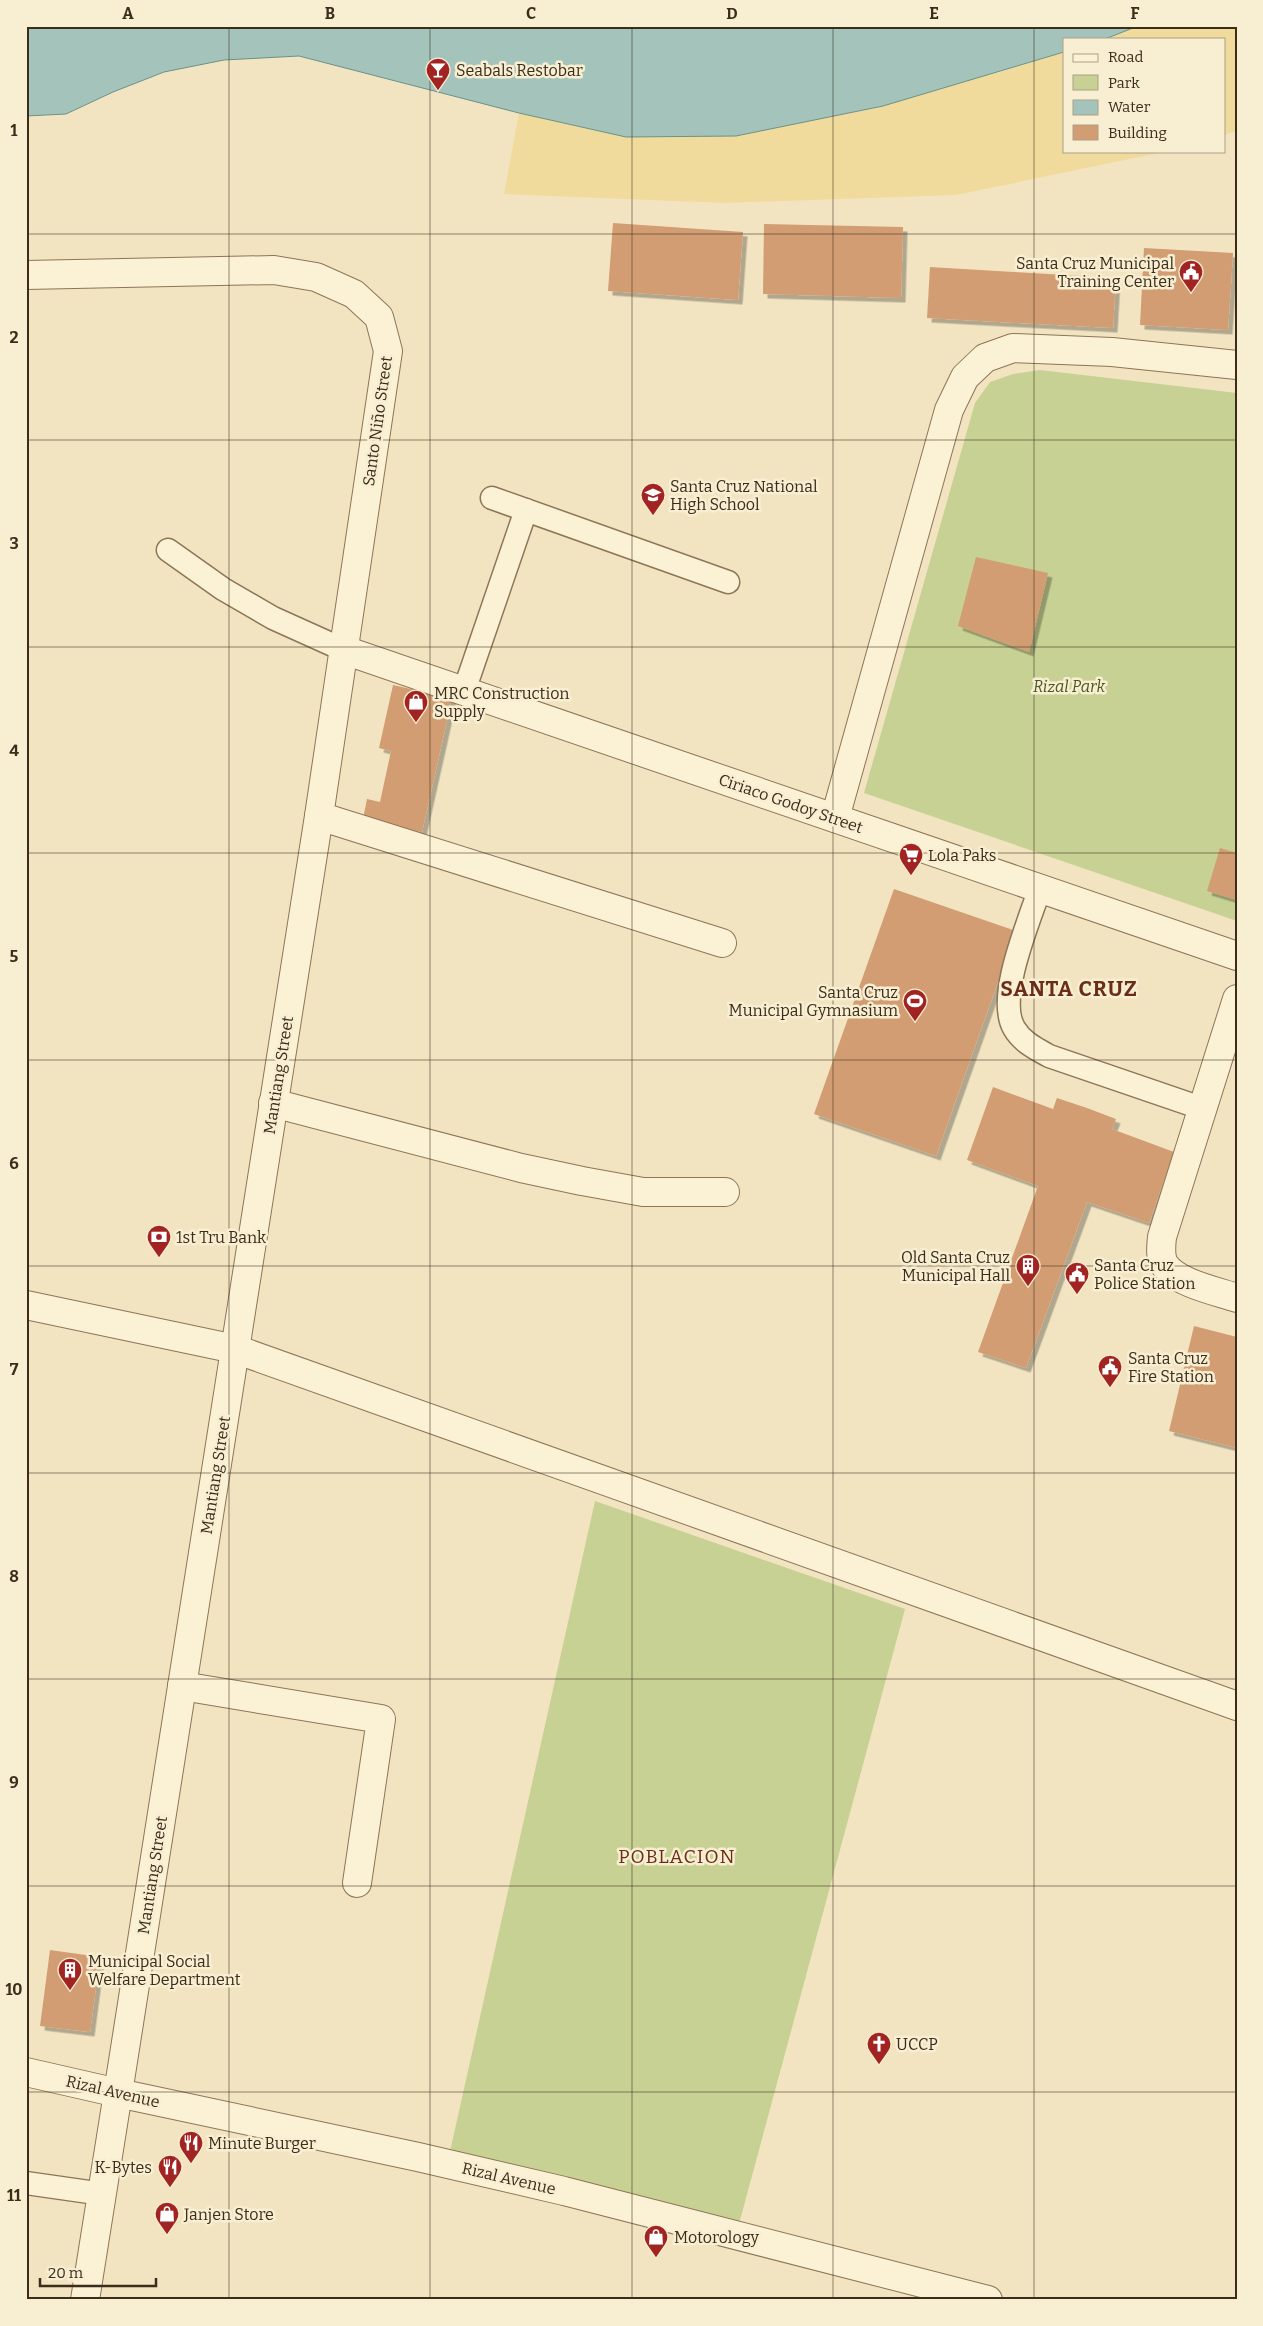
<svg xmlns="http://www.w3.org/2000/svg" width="1263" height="2326" font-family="Bitter,serif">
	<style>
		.green { fill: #c8d194 }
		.sand { fill: #f0db9c }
		.water { fill: #a4c3bb; stroke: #6a9289 }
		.building { fill: #d39d73; filter: url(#shadow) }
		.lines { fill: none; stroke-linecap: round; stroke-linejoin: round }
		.service-casing { stroke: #8d7557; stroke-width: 25 }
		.minor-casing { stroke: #8d7557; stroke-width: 30 }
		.tertiary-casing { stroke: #8d7557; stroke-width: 30 }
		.service { stroke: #fbf1d5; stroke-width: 22 }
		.minor { stroke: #fbf1d5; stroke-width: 28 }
		.tertiary { stroke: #fbf1d5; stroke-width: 28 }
		.grid { fill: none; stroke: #3b2c1c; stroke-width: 1; stroke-opacity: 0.55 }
		.labels { text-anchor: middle; stroke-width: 5; stroke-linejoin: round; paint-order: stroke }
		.poi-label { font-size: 16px; fill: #3b2c1c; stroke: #f8eed1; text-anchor: start }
		.street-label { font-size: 16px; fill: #3b2c1c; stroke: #f8eed1 }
		.park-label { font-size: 16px; font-style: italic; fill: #4a5921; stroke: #f8eed1 }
		.quarter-label { font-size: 19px; letter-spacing: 1px; fill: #6b2c18; stroke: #f8eed1 }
		.district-label { font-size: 21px; font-weight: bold; letter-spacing: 1px; fill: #6b2c18; stroke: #f8eed1 }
		.neatline { fill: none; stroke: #3b2c1c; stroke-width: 2 }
		.grid-label { font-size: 16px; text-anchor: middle; font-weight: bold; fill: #3b2c1c }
	</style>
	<defs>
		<filter id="shadow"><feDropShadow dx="4.5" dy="4.5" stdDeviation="0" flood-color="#0004"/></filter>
	</defs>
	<rect width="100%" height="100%" fill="#f2e4c1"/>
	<g class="green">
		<polygon points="1040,370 1237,393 1237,921 864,793 975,403 990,382 1013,374"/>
		<polygon points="595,1501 905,1609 739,2224 449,2156"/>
	</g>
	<g class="sand">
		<polygon points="1138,26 1237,26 1237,131 1224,135 1224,39 1105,39"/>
		<polygon points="1064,52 1064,151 1168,151 956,195 724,203 504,194 519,113 626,137 997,73"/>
	</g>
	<polygon class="water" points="26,26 1138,26 1105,39 1064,39 1064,52 883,106 736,136 626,137 519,113 299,56 224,60 164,72 113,92 66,114 26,116"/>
	<g class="building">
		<polygon points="613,223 743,232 738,300 608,291"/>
		<polygon points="764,224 903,227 901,298 763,294"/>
		<polygon points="1144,248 1233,253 1228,330 1140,325"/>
		<polygon points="930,267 1116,278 1113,328 927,318"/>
		<polygon points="976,557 1048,573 1029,652 958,626"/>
		<polygon points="393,685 452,698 422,832 363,819 367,799 380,802 391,751 379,748"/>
		<polygon points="1220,848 1237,853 1237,900 1207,891"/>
		<polygon points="894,889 1016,931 936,1156 814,1114"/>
		<polygon points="993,1087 1053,1109 1057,1098 1087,1108 1116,1119 1112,1129 1174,1152 1149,1223 1087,1202 1026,1368 978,1352 1038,1186 967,1160"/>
		<polygon points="1194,1326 1237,1337 1237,1448 1169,1431"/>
		<polygon points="50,1950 100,1957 90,2032 40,2026"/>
	</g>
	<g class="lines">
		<defs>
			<g id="service">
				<polyline points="492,498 728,582"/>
				<polyline points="168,550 223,589 273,618 344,650"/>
				<polyline points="464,691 526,510"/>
				<path d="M1040,888C1029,922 996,997 1014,1028C1022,1042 1035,1048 1049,1056L1204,1109"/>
				<polyline points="26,2183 103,2194"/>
			</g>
			<g id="minor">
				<polyline points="26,275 274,270 316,277 354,294 379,317 388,351 319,816 118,2093 26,2072"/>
				<polyline points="344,650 1237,956"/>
				<polyline points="319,816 722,943"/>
				<polyline points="835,818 949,410 965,377 985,358 1013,348 1112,352 1237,365"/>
				<path d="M1237,999L1162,1237C1161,1246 1160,1256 1164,1264C1176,1283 1216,1291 1237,1298"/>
				<polyline points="273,1103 521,1168 582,1181 643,1192 725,1192"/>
				<polyline points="26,1305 235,1349 1237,1706"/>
				<polyline points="182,1686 381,1719 357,1883"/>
			</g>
			<polyline id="tertiary" points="85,2300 118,2093 418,2157 564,2191 988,2300"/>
		</defs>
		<use href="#service" class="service-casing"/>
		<use href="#minor" class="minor-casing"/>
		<use href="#tertiary" class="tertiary-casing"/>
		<use href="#service" class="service"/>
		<use href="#minor" class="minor"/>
		<use href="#tertiary" class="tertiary"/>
	</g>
	<path class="grid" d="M229,26V2300M430,26V2300M632,26V2300M833,26V2300M1034,26V2300M26,234H1237M26,440H1237M26,647H1237M26,853H1237M26,1060H1237M26,1266H1237M26,1473H1237M26,1679H1237M26,1886H1237M26,2092H1237"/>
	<defs>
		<symbol id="bar-pin" viewBox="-11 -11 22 30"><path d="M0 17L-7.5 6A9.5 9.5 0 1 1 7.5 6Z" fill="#a12422" stroke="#f8eed1"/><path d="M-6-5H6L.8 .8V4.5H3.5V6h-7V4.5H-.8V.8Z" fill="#fff"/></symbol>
		<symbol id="civic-pin" viewBox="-11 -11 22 30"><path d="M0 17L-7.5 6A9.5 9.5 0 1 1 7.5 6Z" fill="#a12422" stroke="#f8eed1"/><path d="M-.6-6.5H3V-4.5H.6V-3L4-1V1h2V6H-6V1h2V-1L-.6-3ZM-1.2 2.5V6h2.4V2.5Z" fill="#fff"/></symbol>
		<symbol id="school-pin" viewBox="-11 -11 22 30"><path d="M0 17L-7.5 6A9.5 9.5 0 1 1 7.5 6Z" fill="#a12422" stroke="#f8eed1"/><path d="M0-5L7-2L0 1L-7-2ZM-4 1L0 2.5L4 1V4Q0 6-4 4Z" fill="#fff"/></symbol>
		<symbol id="shop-pin" viewBox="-11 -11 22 30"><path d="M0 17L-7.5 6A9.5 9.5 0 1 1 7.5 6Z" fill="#a12422" stroke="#f8eed1"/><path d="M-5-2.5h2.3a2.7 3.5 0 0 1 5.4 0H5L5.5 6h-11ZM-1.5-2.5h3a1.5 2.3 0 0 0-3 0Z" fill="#fff"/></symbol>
		<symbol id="supermarket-pin" viewBox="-11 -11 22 30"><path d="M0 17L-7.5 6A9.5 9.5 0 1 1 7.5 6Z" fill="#a12422" stroke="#f8eed1"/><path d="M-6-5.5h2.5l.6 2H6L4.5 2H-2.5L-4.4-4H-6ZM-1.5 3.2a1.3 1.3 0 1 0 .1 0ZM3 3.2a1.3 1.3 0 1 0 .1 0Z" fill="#fff"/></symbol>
		<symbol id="stadium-pin" viewBox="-11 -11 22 30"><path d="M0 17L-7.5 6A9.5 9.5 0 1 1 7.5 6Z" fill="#a12422" stroke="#f8eed1"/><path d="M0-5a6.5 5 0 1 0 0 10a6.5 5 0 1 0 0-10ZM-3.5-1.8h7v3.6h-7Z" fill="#fff"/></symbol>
		<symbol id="bank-pin" viewBox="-11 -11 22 30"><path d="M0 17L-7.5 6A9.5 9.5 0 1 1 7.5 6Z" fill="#a12422" stroke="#f8eed1"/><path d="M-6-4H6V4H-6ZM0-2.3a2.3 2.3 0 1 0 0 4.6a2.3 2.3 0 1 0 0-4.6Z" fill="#fff"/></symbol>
		<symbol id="building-pin" viewBox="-11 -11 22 30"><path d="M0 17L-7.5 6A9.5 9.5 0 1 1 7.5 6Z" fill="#a12422" stroke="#f8eed1"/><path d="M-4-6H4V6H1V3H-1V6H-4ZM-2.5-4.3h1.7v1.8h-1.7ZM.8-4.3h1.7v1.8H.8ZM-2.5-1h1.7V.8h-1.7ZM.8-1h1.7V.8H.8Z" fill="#fff"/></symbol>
		<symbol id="church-pin" viewBox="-11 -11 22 30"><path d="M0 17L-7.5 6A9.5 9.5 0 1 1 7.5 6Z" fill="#a12422" stroke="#f8eed1"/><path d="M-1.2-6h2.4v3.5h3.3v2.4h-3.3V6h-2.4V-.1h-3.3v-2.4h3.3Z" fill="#fff"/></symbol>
		<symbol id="restaurant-pin" viewBox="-11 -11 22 30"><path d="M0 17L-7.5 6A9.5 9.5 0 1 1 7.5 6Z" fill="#a12422" stroke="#f8eed1"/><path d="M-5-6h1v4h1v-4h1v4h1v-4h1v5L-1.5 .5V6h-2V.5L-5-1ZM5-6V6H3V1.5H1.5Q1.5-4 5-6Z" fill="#fff"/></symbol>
	</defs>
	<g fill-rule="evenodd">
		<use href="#bar-pin" x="424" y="56" width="28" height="38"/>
		<use href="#civic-pin" x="1177" y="258" width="28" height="38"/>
		<use href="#school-pin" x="639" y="481" width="28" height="38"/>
		<use href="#shop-pin" x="402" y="688" width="28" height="38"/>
		<use href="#supermarket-pin" x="897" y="841" width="28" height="38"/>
		<use href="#stadium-pin" x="901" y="987" width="28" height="38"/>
		<use href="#bank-pin" x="145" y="1223" width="28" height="38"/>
		<use href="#building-pin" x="1014" y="1252" width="28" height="38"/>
		<use href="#civic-pin" x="1063" y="1260" width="28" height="38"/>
		<use href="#civic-pin" x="1096" y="1353" width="28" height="38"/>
		<use href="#building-pin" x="56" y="1956" width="28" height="38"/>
		<use href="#church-pin" x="865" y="2030" width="28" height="38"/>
		<use href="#restaurant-pin" x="177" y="2129" width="28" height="38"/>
		<use href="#restaurant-pin" x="156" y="2153" width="28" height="38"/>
		<use href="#shop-pin" x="153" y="2200" width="28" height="38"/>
		<use href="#shop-pin" x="642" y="2223" width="28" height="38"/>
	</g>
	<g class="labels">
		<g class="poi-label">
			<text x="456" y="76">Seabals Restobar</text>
			<text x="1174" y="269" text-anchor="end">Santa Cruz Municipal<tspan x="1174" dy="18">Training Center</tspan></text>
			<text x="670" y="492">Santa Cruz National<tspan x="670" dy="18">High School</tspan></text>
			<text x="434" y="699">MRC Construction<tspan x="434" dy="18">Supply</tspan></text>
			<text x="928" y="861">Lola Paks</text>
			<text x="898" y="998" text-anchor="end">Santa Cruz<tspan x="898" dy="18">Municipal Gymnasium</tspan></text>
			<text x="176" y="1243">1st Tru Bank</text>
			<text x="1010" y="1263" text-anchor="end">Old Santa Cruz<tspan x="1010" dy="18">Municipal Hall</tspan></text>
			<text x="1094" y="1271">Santa Cruz<tspan x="1094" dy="18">Police Station</tspan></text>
			<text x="1128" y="1364">Santa Cruz<tspan x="1128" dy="18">Fire Station</tspan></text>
			<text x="88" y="1967">Municipal Social<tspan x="88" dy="18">Welfare Department</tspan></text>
			<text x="896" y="2050">UCCP</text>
			<text x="208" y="2149">Minute Burger</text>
			<text x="152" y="2173" text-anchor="end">K-Bytes</text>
			<text x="184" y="2220">Janjen Store</text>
			<text x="674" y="2243">Motorology</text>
		</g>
		<g class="street-label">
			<text transform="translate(377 421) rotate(-82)" y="6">Santo Niño Street</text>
			<text transform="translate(791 803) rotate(19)" y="6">Ciriaco Godoy Street</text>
			<text transform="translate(278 1075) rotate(-81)" y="6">Mantiang Street</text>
			<text transform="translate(215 1475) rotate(-81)" y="6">Mantiang Street</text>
			<text transform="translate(152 1875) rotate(-81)" y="6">Mantiang Street</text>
			<text transform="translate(113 2091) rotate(13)" y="6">Rizal Avenue</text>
			<text transform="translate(509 2178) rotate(13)" y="6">Rizal Avenue</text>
		</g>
		<g class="park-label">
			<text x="1069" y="692">Rizal Park</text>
		</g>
		<g class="quarter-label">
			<text x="677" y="1863">POBLACION</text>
		</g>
		<g class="district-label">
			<text x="1069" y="996">SANTA CRUZ</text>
		</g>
	</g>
	<rect width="1263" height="2326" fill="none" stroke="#f8eed1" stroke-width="55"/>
	<rect x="1063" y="38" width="162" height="115" fill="#f8eed1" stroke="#aca089"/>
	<rect x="1073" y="54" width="25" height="8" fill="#fbf1d5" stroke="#aca089"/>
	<text x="1108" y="62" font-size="15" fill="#3b2c1c">Road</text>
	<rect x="1073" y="75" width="25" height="15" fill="#c8d194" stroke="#aca089"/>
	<text x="1108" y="88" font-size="15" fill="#3b2c1c">Park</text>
	<rect x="1073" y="100" width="25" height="15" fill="#a4c3bb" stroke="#aca089"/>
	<text x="1108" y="112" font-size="15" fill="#3b2c1c">Water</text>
	<rect x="1073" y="125" width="25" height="15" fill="#d39d73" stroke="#aca089"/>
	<text x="1108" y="138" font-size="15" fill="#3b2c1c">Building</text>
	<path d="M40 2278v8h116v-8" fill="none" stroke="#3b2c1c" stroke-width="2.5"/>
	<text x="48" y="2278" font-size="15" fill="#3b2c1c" stroke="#f8eed1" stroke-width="4" paint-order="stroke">20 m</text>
	<rect x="28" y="28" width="1208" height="2270" class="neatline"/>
	<g class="grid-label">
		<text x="128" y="19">A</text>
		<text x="330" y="19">B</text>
		<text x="531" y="19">C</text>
		<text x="732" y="19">D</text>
		<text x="934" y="19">E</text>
		<text x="1135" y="19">F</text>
		<text x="14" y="136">1</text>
		<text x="14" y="343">2</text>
		<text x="14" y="549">3</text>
		<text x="14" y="756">4</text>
		<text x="14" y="962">5</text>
		<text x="14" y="1169">6</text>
		<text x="14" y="1375">7</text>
		<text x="14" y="1582">8</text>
		<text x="14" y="1788">9</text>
		<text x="14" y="1995">10</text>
		<text x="14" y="2201">11</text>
	</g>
</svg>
